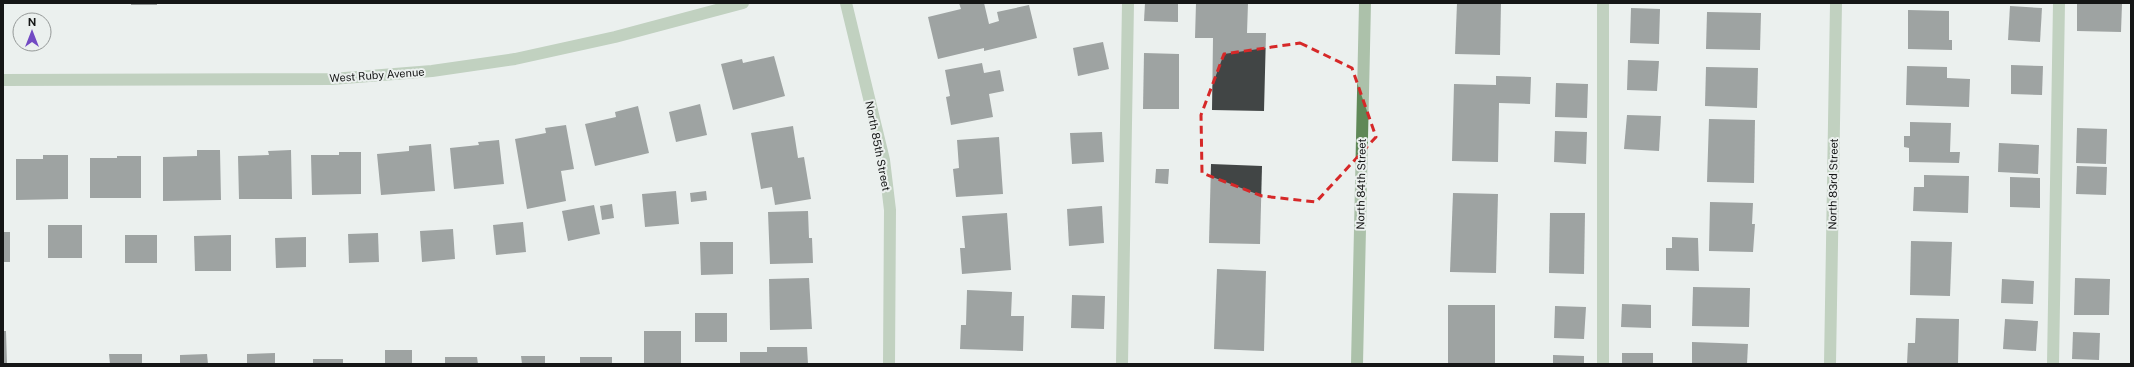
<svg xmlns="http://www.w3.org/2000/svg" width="2134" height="367" font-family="'Public Sans',sans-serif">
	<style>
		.building { fill: #414545 }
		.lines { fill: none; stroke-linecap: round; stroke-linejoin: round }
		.lane { stroke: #8eaa88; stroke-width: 12 }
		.street { stroke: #8eaa88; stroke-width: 12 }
		.secondary { stroke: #5f8857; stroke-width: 12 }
		.marked { fill: none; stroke: #d62828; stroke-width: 3; stroke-dasharray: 8 5; stroke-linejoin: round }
		.labels { text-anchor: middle; stroke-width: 4; stroke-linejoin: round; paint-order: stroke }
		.street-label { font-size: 11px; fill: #151616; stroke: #ebf0ee }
	</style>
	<rect width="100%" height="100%" fill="#ebf0ee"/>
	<g class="building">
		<rect x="131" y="3" width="26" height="2"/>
		<polygon points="959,3 984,3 989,24 999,21 997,12 1029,5 1037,38 984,51 984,48 938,59 928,17 961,9"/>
		<polygon points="1145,3 1178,3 1178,22 1144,21"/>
		<polygon points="1196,3 1248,3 1247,33 1266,33 1264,111 1212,110 1213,38 1195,38"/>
		<polygon points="1457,3 1501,3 1500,55 1455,54"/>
		<polygon points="2077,3 2122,4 2121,32 2077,31"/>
		<polygon points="2010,6 2042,8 2040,42 2008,40"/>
		<polygon points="1631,8 1660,9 1659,44 1630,43"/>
		<polygon points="1908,10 1949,11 1949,40 1952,40 1952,50 1908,49"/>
		<polygon points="1707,12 1761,13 1760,50 1706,49"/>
		<polygon points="1103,42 1109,69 1078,76 1073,48"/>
		<polygon points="1144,53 1179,54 1179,109 1143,109"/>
		<polygon points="774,56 785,96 733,110 721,64 742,59 743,63"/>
		<polygon points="1628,60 1659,61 1657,91 1627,90"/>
		<polygon points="982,63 984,73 1000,70 1004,91 989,94 993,117 951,125 946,97 950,96 945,70"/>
		<polygon points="2011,65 2043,66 2042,95 2011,94"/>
		<polygon points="1907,66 1947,67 1947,78 1970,79 1969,107 1906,105"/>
		<polygon points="1706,67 1758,68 1757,108 1705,106"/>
		<polygon points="1496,76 1531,77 1530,104 1499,103 1498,162 1452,161 1454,84 1496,85"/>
		<polygon points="1556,83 1588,84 1587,118 1555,117"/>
		<polygon points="700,104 707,135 676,142 669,112"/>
		<polygon points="638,106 649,153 595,166 585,124 616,117 615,112"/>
		<polygon points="1627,115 1661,116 1659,151 1624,149"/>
		<polygon points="1709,119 1755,120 1754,183 1707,182"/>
		<polygon points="1910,122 1951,123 1950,152 1960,152 1959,163 1909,162 1909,148 1904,147 1904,136 1910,136"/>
		<polygon points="566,125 574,169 561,171 566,201 527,209 515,139 546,133 545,128"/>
		<polygon points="793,126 798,158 804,157 811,199 775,205 772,187 761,189 751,133"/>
		<polygon points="2077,128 2107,129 2106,164 2076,163"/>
		<polygon points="1555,131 1587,132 1586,164 1554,162"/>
		<polygon points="1102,132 1104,162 1072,164 1070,133"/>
		<polygon points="999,137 1003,194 956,197 953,169 959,168 957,140"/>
		<polygon points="499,140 504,184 454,189 450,148 479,145 478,142"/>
		<polygon points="1999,143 2039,145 2038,174 1998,172"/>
		<polygon points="431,144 435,191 381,195 377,154 409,151 409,146"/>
		<polygon points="197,150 220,150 221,200 163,201 163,157 197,156"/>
		<polygon points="291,150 292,199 239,199 238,156 269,155 268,151"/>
		<polygon points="339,152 361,152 361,194 312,195 311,155 339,155"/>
		<polygon points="43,155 68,155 68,199 16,200 16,159 43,159"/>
		<polygon points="117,156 141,156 141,198 90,198 90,158 117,158"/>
		<polygon points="1211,164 1262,166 1260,244 1209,243"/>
		<polygon points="2077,166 2107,167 2106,195 2076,194"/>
		<polygon points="1156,169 1169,169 1168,184 1155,183"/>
		<polygon points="1924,175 1969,176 1968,213 1913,211 1914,187 1924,187"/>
		<polygon points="2010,177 2040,178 2040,208 2010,207"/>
		<polygon points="676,191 679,224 645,227 642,194"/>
		<polygon points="706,191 707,200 691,202 690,193"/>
		<polygon points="1453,193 1498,194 1496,273 1450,272"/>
		<polygon points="1710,202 1753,203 1752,224 1755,224 1753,252 1709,251"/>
		<polygon points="612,204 614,218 602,220 600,206"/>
		<polygon points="594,205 600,234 568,241 562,211"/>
		<polygon points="1102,206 1104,243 1069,246 1067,209"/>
		<polygon points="808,211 809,238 812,238 813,263 770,264 768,212"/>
		<polygon points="1007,213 1011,270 962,274 960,248 965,248 962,216"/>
		<polygon points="1550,213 1585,213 1584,274 1549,273"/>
		<polygon points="523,222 526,252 496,255 493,225"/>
		<rect x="48" y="225" width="34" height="33"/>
		<polygon points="453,229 455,259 422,262 420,231"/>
		<rect x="3" y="232" width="7" height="30"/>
		<polygon points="378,233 379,262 349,263 348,234"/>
		<rect x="125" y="235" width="32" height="28"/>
		<polygon points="231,235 231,271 195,271 194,236"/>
		<polygon points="306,237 306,267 276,268 275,238"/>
		<polygon points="1672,237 1698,238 1699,271 1666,270 1666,248 1672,248"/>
		<polygon points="1911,241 1952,242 1950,296 1910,295"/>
		<polygon points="700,242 733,242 733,274 701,275"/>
		<polygon points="1217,269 1266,271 1264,351 1214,349"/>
		<polygon points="809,278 812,329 770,330 769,279"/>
		<polygon points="2075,278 2110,279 2109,315 2074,315"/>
		<polygon points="2002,279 2034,281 2033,304 2001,303"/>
		<polygon points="1693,287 1750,288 1749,327 1692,326"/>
		<polygon points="967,290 1012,292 1011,316 1024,316 1023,351 960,349 961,325 966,325"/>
		<polygon points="1072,295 1105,296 1104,329 1071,328"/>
		<polygon points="1622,304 1651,305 1651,328 1621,327"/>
		<rect x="1448" y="305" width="47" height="59"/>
		<polygon points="1555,306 1586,307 1584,339 1554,338"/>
		<rect x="695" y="313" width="32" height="29"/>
		<polygon points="1916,318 1959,319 1958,364 1907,364 1908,343 1915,343"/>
		<polygon points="2005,319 2038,321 2036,351 2003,349"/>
		<polygon points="3,331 6,331 7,364 3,364"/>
		<rect x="644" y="331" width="37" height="32"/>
		<polygon points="2073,332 2100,333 2099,360 2072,359"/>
		<polygon points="1692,342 1748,344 1747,364 1692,364"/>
		<polygon points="767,347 807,347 808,364 740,364 740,352 767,352"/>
		<rect x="385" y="350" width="27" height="14"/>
		<polygon points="275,353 275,364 247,364 247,354"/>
		<rect x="1622" y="353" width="31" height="11"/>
		<polygon points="109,354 142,354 142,364 110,364"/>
		<polygon points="207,354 208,364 180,364 180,355"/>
		<polygon points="1553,355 1584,356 1584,364 1553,364"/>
		<polygon points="521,356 545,356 545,364 522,364"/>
		<polygon points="445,357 477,357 478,364 445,364"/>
		<rect x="580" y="357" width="32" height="7"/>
		<rect x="313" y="359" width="30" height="5"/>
	</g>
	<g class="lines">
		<g class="lane">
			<polyline points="1122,364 1128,3"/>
			<polyline points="1603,364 1603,3"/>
			<polyline points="2053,364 2059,3"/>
		</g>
		<g class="street">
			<polyline points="846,3 884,160 890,210 889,364"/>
			<polyline points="3,80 332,79 432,71 515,59 615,37 743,3"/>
			<polyline points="1830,364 1836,3"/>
		</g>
		<polyline class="secondary" points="1357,364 1365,3"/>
	</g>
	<path d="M0 0H2134V367H0ZM1300,43L1352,68L1376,137L1316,202L1262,196L1202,173L1201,115L1224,54Z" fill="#ebf0ee" fill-opacity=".55" fill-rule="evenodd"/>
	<path class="marked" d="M1300,43L1352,68L1376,137L1316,202L1262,196L1202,173L1201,115L1224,54Z"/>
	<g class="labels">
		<g class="street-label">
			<text transform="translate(377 75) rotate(-4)" y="4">West Ruby Avenue</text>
			<text transform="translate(878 146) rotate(79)" y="4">North 85th Street</text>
			<text transform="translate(1361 184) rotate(-89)" y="4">North 84th Street</text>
			<text transform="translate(1833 184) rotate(-89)" y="4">North 83rd Street</text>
		</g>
	</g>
	<rect width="2134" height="367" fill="none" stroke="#151616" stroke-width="8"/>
	<g transform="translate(32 32)"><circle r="19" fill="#ebf0ee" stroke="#959998"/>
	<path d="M0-3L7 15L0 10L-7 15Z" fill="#724ac3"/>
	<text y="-6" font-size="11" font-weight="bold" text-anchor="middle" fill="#151616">N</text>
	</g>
</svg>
